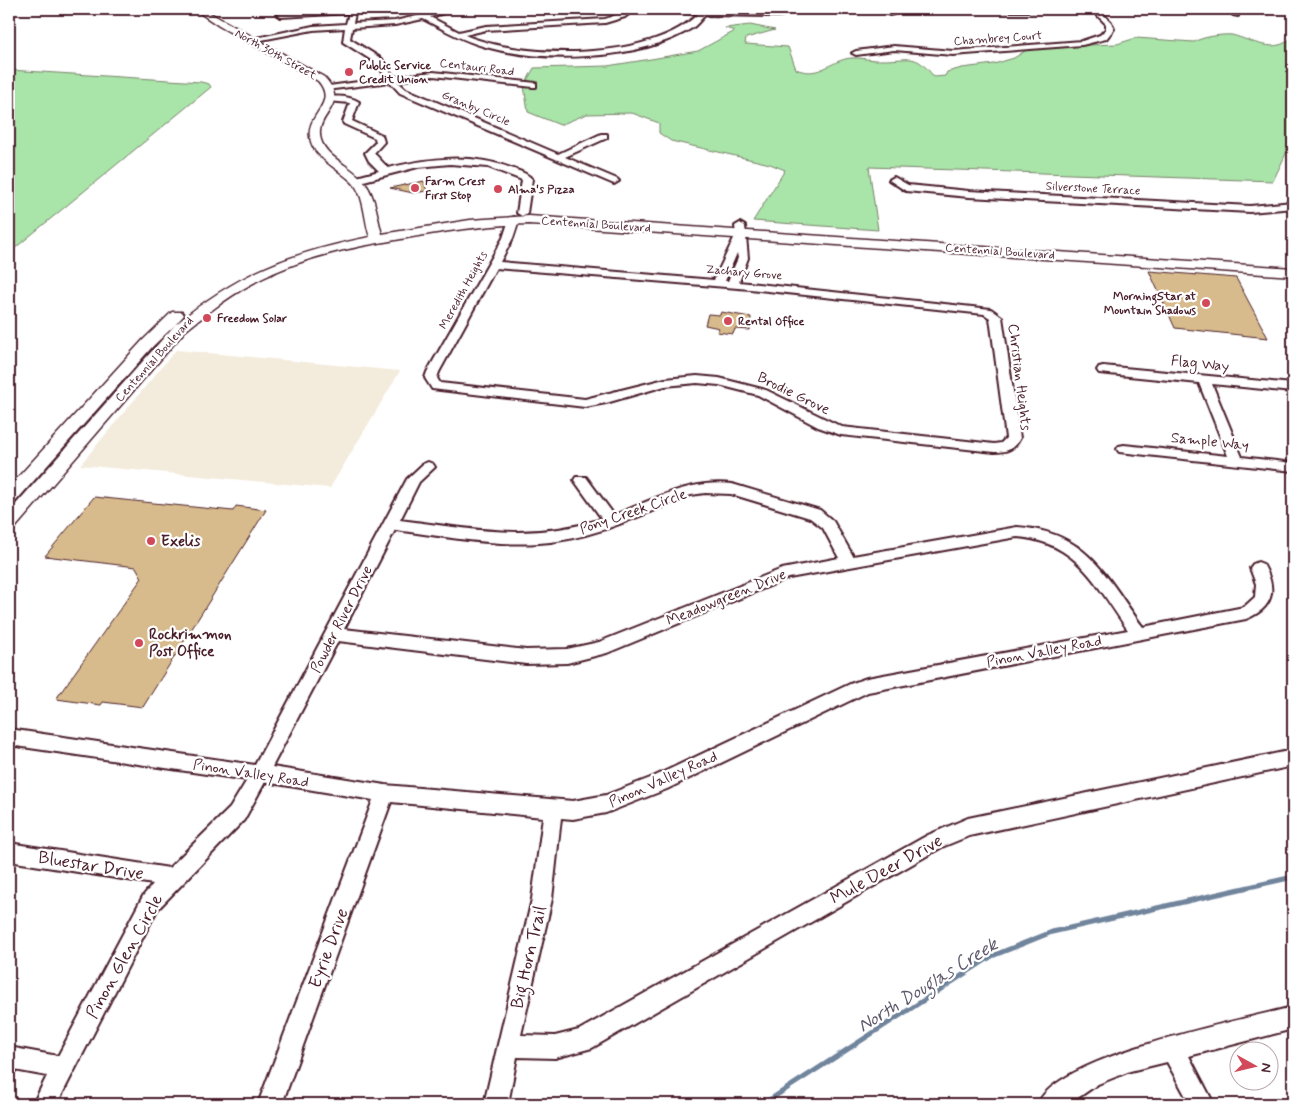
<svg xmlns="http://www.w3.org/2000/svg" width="1302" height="1113" font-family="Mynerve,sans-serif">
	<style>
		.built { fill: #f3ebdc }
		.green { fill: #a9e4a9; stroke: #7a826a }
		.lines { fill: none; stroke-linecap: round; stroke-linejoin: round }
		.stream { stroke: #6f849c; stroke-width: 5 }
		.building { fill: #d7bb8c; stroke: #4a1f2b }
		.minor-casing { stroke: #4a1f2b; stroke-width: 4 }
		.major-casing { stroke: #4a1f2b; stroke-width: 3 }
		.minor { fill: #fff; fill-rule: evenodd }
		.major { fill: #fff; fill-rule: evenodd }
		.poi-dot { fill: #d1495b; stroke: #fff; stroke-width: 2 }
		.labels { text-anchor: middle; stroke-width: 4.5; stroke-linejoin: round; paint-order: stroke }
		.far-street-label { font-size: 12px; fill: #4a1f2b; stroke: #fff }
		.far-poi-label { font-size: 12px; font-weight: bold; fill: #4a1f2b; stroke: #fff; text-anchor: start }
		.street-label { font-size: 15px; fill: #4a1f2b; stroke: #fff }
		.poi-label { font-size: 15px; font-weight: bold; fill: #4a1f2b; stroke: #fff; text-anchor: start }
		.near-street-label { font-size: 18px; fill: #4a1f2b; stroke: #fff }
		.near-water-label { font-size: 19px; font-style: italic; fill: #605a6d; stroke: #fff }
	</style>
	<rect width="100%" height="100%" fill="#fff"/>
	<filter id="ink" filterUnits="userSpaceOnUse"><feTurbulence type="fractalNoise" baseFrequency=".02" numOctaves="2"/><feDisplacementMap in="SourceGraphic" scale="10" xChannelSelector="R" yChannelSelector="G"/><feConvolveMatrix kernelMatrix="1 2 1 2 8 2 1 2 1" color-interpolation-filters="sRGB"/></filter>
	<g filter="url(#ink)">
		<polygon class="built" points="176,350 400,371 330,488 80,465"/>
		<g class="green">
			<path d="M750,25L775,30L746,38L745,44L788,47L796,69C820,79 830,60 851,58C861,57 872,61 883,60C910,60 915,52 934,77L945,76L947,72L962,68L994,64L1014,58L1031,47L1117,44L1136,38L1194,42C1202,37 1222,34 1232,35C1252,40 1276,56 1293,36V139L1273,181L869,167L878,230L753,221L785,170L770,164L671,141L659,133V123L632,113L587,114L560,125L528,112L524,86L534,68L607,66L651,59L698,51L735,31L725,28Z"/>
			<polygon points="9,70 201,82 209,84 211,87 9,253"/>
		</g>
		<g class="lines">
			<polyline class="stream" points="763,1104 992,956 1052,932 1293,877"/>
		</g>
		<g class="building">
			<polygon points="424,181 427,191 413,193 390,188"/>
			<polygon points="1149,271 1236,278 1268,338 1175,328"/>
			<polygon points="721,312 751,317 750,330 735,329 733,334 717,332 719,328 705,325 708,314 720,315"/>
			<polygon points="94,497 233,511 236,506 266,510 143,707 103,702 101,705 56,699 142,578 136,567 45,556"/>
		</g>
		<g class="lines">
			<defs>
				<g id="minor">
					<path d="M356,9L353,23L395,21L447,9H458L430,17L459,32L486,26L605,19C615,16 627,9 635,9L625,17L605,23L486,30L465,35C523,60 652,61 698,14L665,11L662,9L702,10L710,9L709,11L760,13L819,9L778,16L705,15C701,19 697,25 692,28C640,61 543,63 486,47C463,41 443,29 423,19L395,25L352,28L350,39L382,59L394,77L433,72L536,83V87H533L433,76L397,81L406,89L558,154L601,134H607V138L565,157L617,179L619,181L614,184L400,93L390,82L326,90L325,88L329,86L387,78L376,63L343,42L345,28L313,30L251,42L247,40L313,26L346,24L349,13L281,17L278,15L279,14Z"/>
					<polygon points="882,9 889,9 894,14 889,15"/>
					<polygon points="994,9 1061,9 1058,11 997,11"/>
					<polygon points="1091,9 1098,9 1111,22 1114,29 1106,39 1082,45 953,55 894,50 856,55 852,53 856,51 894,46 953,51 1082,41 1100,35 1106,29 1106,24"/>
					<polygon points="1245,9 1239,12 1238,16 1233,15 1233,10"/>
					<path d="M327,97C338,96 350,96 359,102L352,121L382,135L384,142L374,153L388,168C429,158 471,153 511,168C519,171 527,173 532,179L527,213L522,216L517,213L522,180L488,167L450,164L418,167L356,183L353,182V178L379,171L369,161L365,153L376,142L375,138L344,124L343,122L350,103L327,101Z"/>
					<polygon points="894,177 908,185 969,191 1250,206 1293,202 1293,208 1250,212 969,197 906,191 889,180"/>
					<path d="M514,217L519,220L513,238L500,262L714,280L736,234L735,226L740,223L745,226L748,258L739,282L991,309L1002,317L1020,438C1014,450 1006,452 994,452L841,435L818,427L758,395L719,385L697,383L665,386L606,403L585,407L432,389L425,378L427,372L503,238L509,220ZM737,253L738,258L728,281H725ZM496,268L750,289L984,314L990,318L1006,438L1001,443L994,444L842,427L766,390L719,378L697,376L665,379L585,399L440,383L437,378L439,372Z"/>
					<polygon points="1103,366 1293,384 1293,392 1212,384 1242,457 1293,463 1293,471 1119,452 1117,449 1119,446 1124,445 1228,456 1199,383 1099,373 1097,370 1099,367"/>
					<path d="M428,462L433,464L435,467L419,482L400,520C472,529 530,542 602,519L574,480L576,477H586L614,515C653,500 689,479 732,484L820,510L833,521L853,556L1017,527C1088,532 1105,576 1143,627L1244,607L1255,597L1256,584L1250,568L1253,564L1258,562L1263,564C1278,590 1273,608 1246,619L868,692L667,789L606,813L573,819L561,818L552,899L521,1035L555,1036L579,1030L928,835L968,818L1293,750V766L969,836L942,847L592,1048L555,1058L517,1057L508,1104H484L532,899L543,817L391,802L282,1104H258L373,800L265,782L244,820L157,910L57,1104H33L47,1076L9,1069V1047L58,1056L143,896L153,884L9,861V843L169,868L230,808L247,780L9,745V729L255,765L407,479L423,464ZM705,493L731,494L810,518L823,528L839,558L782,569L599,642L567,649L526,650L344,629L395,530C443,536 491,546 539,543C592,540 643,514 691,495ZM1017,537C1078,542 1096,585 1128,630L867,678L850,684L653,777L606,795L573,801L385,785L272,767L338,641L526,664L567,663L607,653L789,578Z"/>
					<path d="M1293,1007V1029L1189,1056L1214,1104H1190L1167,1062L1130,1071L1098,1084L1069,1104H1038C1058,1056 1241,1020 1293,1007Z"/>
				</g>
				<path id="major" d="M194,9H203L324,77C352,107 313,113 321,140C327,159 354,167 365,183C376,197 377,218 382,234L470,220L529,216L1293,268V276L529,224C486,225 444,231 401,239C354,247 306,256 263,278C234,292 210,311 185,331L15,528L9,529V512L175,325L153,346L15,502L9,504V487L143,340L172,312H182L184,315L175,325C238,273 290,253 370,237C364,220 365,195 352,182C339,169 312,157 310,137C306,114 338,104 318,81L219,26Z"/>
			</defs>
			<use href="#minor" class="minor-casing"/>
			<use href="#major" class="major-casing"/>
			<use href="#minor" class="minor"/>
			<use href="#major" class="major"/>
		</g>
	</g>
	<g class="poi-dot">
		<circle cx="349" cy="72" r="5"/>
		<circle cx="415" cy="188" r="5"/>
		<circle cx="498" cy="189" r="5"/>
		<circle cx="1206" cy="303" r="5"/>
		<circle cx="207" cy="318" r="5"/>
		<circle cx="728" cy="321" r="5"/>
		<circle cx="151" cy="541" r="5"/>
		<circle cx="139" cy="643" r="5"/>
	</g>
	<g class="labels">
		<g class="far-street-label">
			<text transform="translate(998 38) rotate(-4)" y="4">Chambrey Court</text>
			<text transform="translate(276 54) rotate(29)" y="4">North 30th Street</text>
			<text transform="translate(477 67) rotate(7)" y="4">Centauri Road</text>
			<text transform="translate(476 108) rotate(23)" y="4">Granby Circle</text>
			<text transform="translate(1093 188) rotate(3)" y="4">Silverstone Terrace</text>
			<text transform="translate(596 224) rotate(4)" y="4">Centennial Boulevard</text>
			<text transform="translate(1000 251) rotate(4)" y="4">Centennial Boulevard</text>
			<text transform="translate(744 272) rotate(5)" y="4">Zachary Grove</text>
			<text transform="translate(463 290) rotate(-61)" y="4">Meredith Heights</text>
			<text transform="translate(154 359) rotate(-48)" y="4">Centennial Boulevard</text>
		</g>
		<g class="far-poi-label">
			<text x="359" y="69">Public Service<tspan x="359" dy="14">Credit Union</tspan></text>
			<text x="425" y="185">Farm Crest<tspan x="425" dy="14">First Stop</tspan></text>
			<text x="508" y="193">Alma's Pizza</text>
			<text x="1196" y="300" text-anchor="end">MorningStar at<tspan x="1196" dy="14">Mountain Shadows</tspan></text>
			<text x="217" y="322">Freedom Solar</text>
			<text x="738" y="325">Rental Office</text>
		</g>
		<g class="street-label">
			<text transform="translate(1200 363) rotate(6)" y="5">Flag Way</text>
			<text transform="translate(1020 377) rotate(83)" y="5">Christian Heights</text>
			<text transform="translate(794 393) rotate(26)" y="5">Brodie Grove</text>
			<text transform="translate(1210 441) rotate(6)" y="5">Sample Way</text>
			<text transform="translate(633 511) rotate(-19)" y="5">Pony Creek Circle</text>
			<text transform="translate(726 597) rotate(-22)" y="5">Meadowgreen Drive</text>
			<text transform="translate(341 619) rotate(-63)" y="5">Powder River Drive</text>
			<text transform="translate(1044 651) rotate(-11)" y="5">Pinon Valley Road</text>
			<text transform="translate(251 773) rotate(9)" y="5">Pinon Valley Road</text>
			<text transform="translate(663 779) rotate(-24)" y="5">Pinon Valley Road</text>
		</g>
		<g class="poi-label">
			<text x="161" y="546">Exelis</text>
			<text x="149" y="639">Rockrimmon<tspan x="149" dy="17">Post Office</tspan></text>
		</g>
		<g class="near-street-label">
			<text transform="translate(91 865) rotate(9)" y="6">Bluestar Drive</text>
			<text transform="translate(886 869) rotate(-29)" y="6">Mule Deer Drive</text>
			<text transform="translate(328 948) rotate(-70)" y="6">Eyrie Drive</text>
			<text transform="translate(124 956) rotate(-61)" y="6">Pinon Glen Circle</text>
			<text transform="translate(528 957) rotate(-77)" y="6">Big Horn Trail</text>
		</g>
		<g class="near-water-label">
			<text transform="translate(927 984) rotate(-32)" y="7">North Douglas Creek</text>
		</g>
	</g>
	<rect width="1302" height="1113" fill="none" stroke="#fff" stroke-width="30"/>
	<rect x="15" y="15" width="1272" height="1083" fill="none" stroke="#4a1f2b" stroke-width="2" filter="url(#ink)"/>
	<g transform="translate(1254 1066) rotate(98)"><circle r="24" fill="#ffffff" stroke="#b7a5aa"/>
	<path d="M0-4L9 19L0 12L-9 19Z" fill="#d1495b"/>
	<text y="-8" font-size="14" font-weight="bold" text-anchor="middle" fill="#4a1f2b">N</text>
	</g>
</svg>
